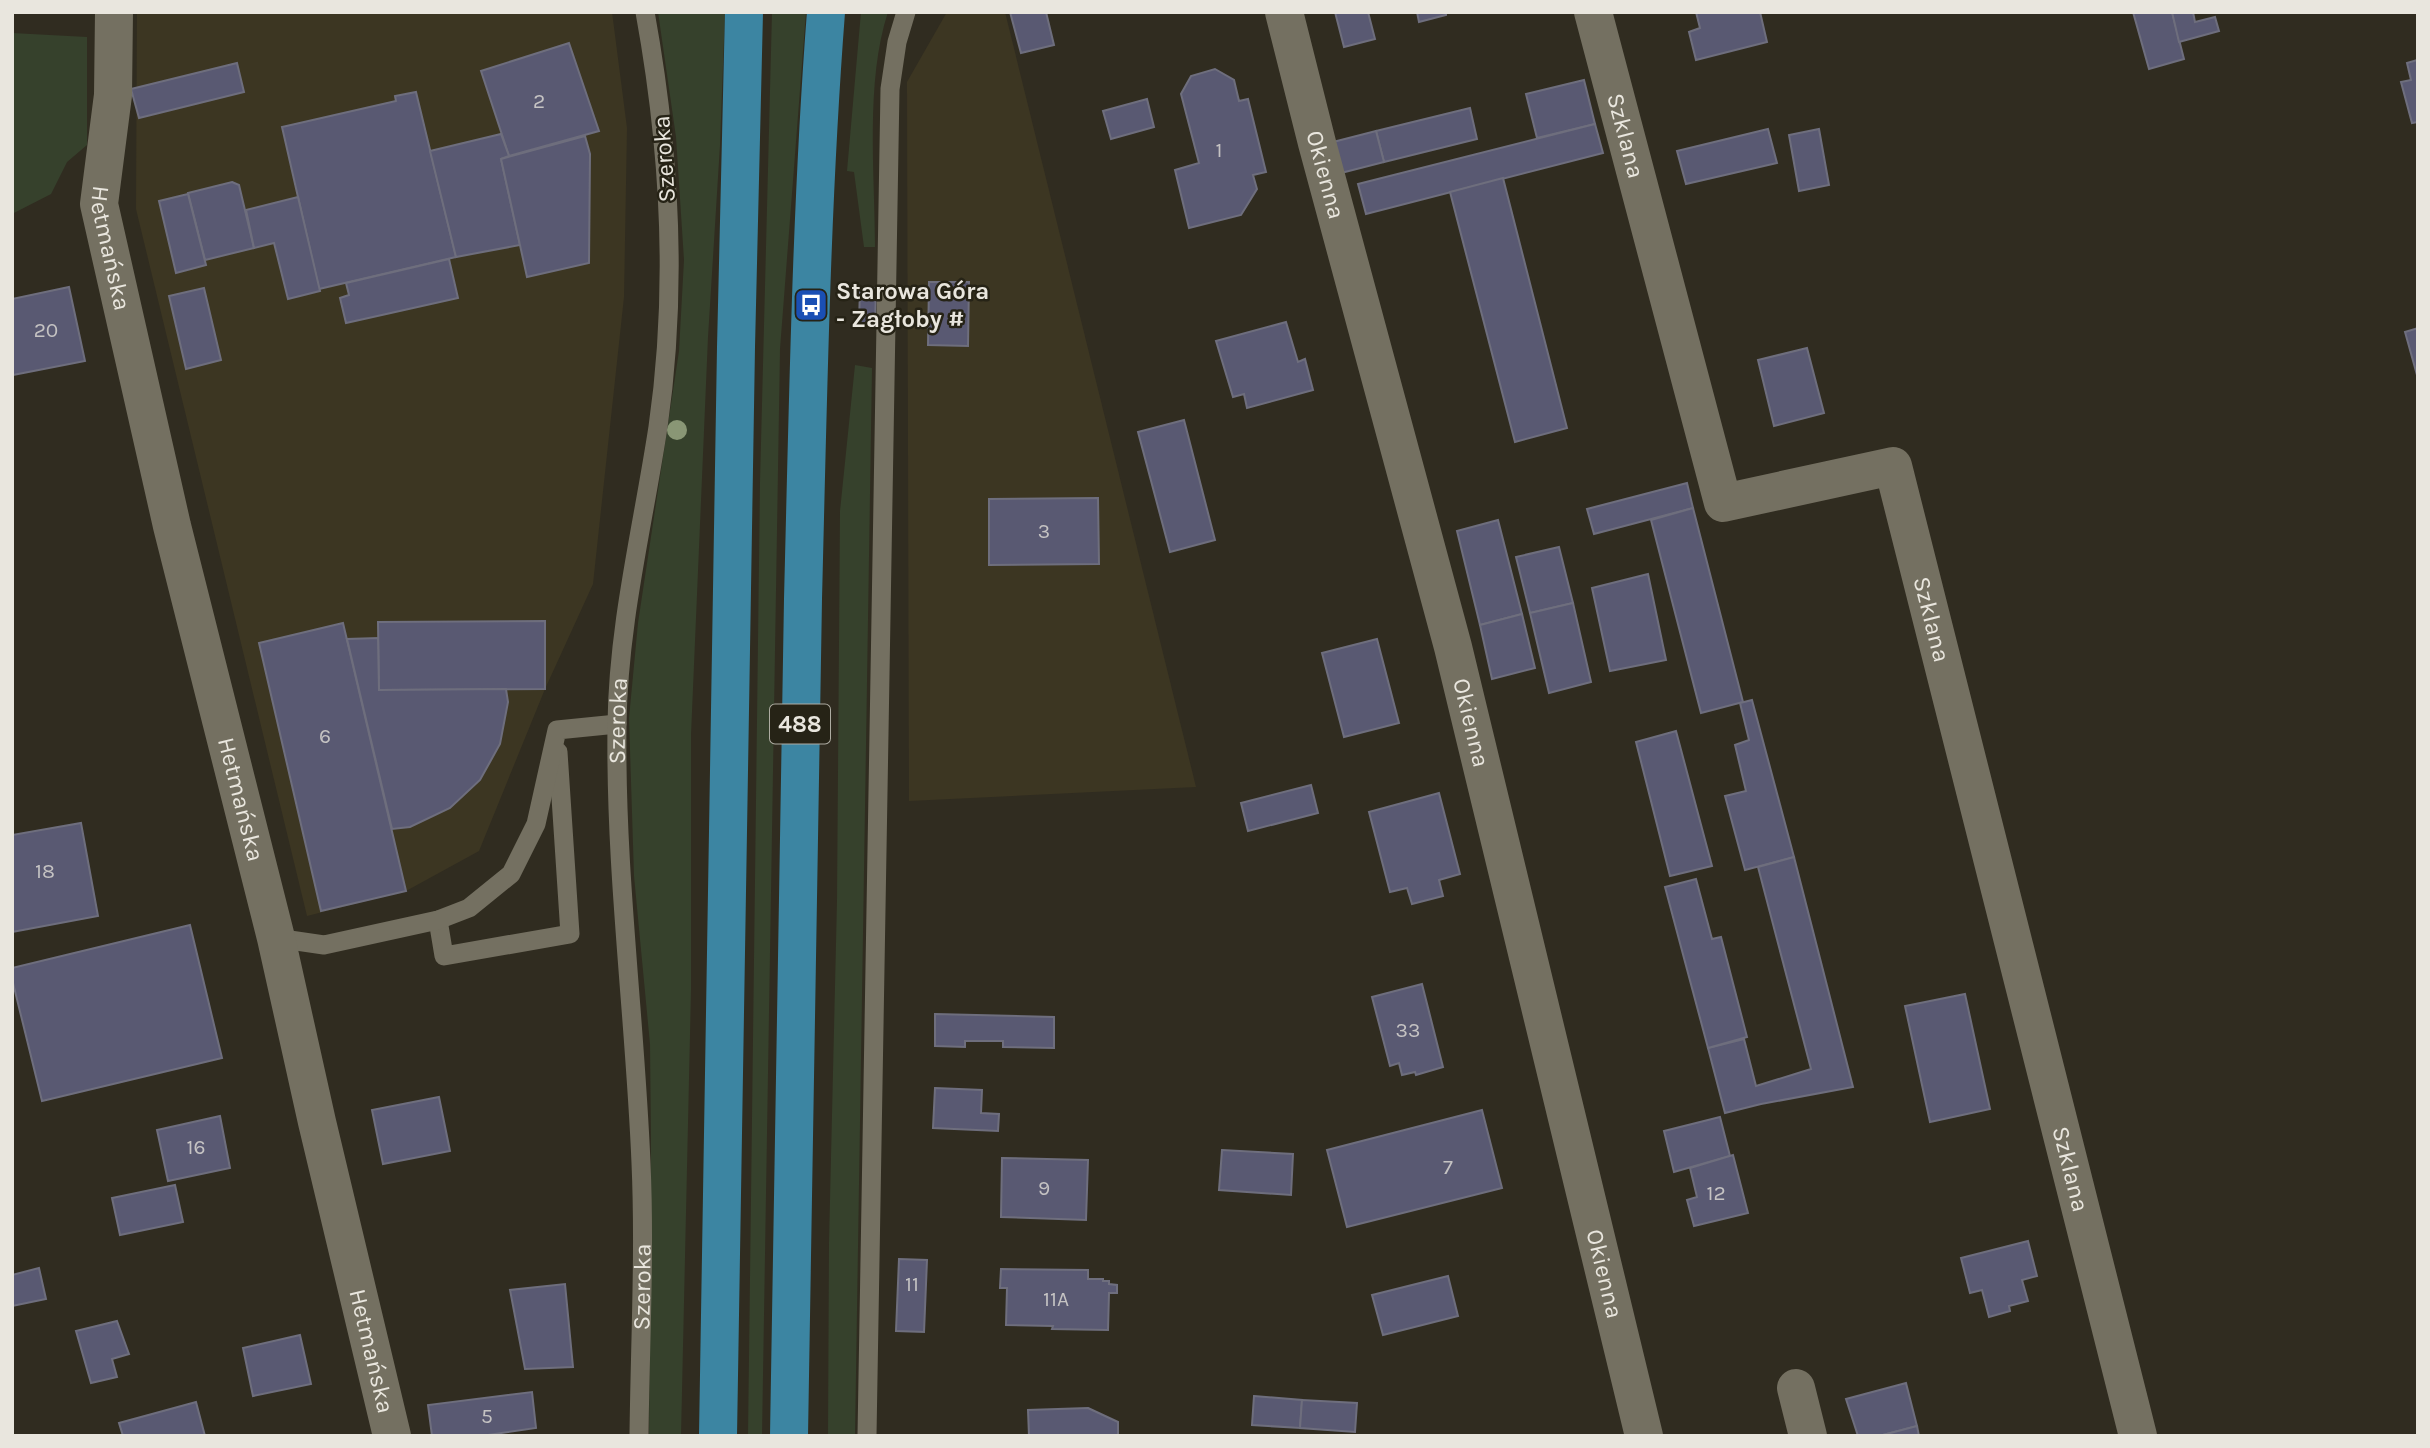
<svg xmlns="http://www.w3.org/2000/svg" width="2430" height="1448" font-family="Karla,sans-serif">
	<style>
		.built { fill: #3c3622 }
		.green { fill: #36412c }
		.building { fill: #595972; stroke: #6e6e7d; stroke-width: 2 }
		.lines { fill: none; stroke-linecap: round; stroke-linejoin: round }
		.service { stroke: #747061; stroke-width: 19 }
		.minor { stroke: #747061; stroke-width: 38 }
		.primary { stroke: #3c85a2; stroke-width: 38 }
		.tree { fill: #899675 }
		.labels { text-anchor: middle; stroke-width: 5; stroke-linejoin: round; paint-order: stroke }
		.number-label { font-size: 21px; fill: #c5c3c3 }
		.shield { fill: #262316; stroke: #aeaca2; stroke-width: 2 }
		.shield-label { font-size: 23px; font-weight: bold; fill: #e9e6de }
		.street-label { font-size: 24px; fill: #e9e6de; stroke: #262316 }
		.poi-label { font-size: 24px; font-weight: bold; fill: #e9e6de; stroke: #262316; text-anchor: start }
	</style>
	<rect width="100%" height="100%" fill="#302c20"/>
	<g class="built">
		<polygon points="137,12 612,12 627,128 624,297 593,584 545,689 479,851 406,891 307,916 136,209"/>
		<polygon points="947,12 1005,12 1196,787 909,801 907,82"/>
	</g>
	<g class="green">
		<polygon points="658,12 725,12 720,145 708,337 691,735 691,990 681,1436 649,1436 651,1139 650,1044 634,876 629,718 638,623 679,351 684,260 676,137"/>
		<polygon points="772,12 806,12 780,349 762,1436 748,1436 760,482"/>
		<path d="M861,12H888C865,82 875,174 875,247H864L854,172L847,171Z"/>
		<polygon points="12,33 87,37 87,145 67,162 51,194 12,214"/>
		<polygon points="855,365 872,368 855,1436 828,1436 829,1243 837,901 840,511"/>
	</g>
	<g class="building">
		<polygon points="1010,12 1046,12 1054,45 1021,53"/>
		<polygon points="1335,12 1368,12 1375,39 1344,47"/>
		<polygon points="1417,12 1446,12 1446,15 1419,22"/>
		<polygon points="1696,12 1760,12 1767,42 1696,60 1689,32 1700,28"/>
		<polygon points="2133,12 2172,12 2184,59 2149,69"/>
		<polygon points="2172,12 2193,12 2195,22 2215,17 2219,31 2179,42"/>
		<polygon points="569,43 599,131 509,156 481,71"/>
		<polygon points="2417,60 2418,122 2412,123 2401,82 2411,80 2407,63"/>
		<polygon points="237,63 244,92 139,118 131,89"/>
		<polygon points="1215,69 1234,80 1239,101 1248,99 1266,172 1253,175 1257,189 1241,215 1189,228 1175,170 1199,163 1181,94 1191,76"/>
		<polygon points="1584,80 1595,124 1537,138 1526,94"/>
		<polygon points="416,92 456,257 319,289 282,127 396,101 395,96"/>
		<polygon points="1147,99 1154,127 1111,139 1103,111"/>
		<polygon points="1470,108 1477,139 1384,162 1376,131"/>
		<polygon points="1595,124 1603,153 1366,214 1358,184"/>
		<polygon points="1768,129 1777,163 1686,184 1677,151"/>
		<polygon points="1819,129 1829,185 1799,191 1789,135"/>
		<polygon points="1376,131 1384,162 1341,173 1333,142"/>
		<polygon points="501,134 509,156 501,159 520,245 456,257 430,151"/>
		<polygon points="585,136 590,154 589,263 527,277 501,159"/>
		<polygon points="1503,178 1567,428 1515,442 1450,192"/>
		<polygon points="232,182 239,185 254,248 205,260 188,193"/>
		<polygon points="188,194 206,265 176,273 159,201"/>
		<polygon points="298,197 320,291 288,299 274,243 254,248 246,210"/>
		<polygon points="449,259 458,298 346,323 340,298 349,295 346,283"/>
		<polygon points="929,282 969,282 968,346 928,345"/>
		<polygon points="69,287 85,361 13,375 12,299"/>
		<polygon points="204,288 221,360 186,369 169,296"/>
		<polygon points="860,288 876,288 875,324 859,323"/>
		<polygon points="1286,322 1298,362 1305,359 1313,390 1247,408 1244,394 1233,397 1216,341"/>
		<polygon points="2418,328 2418,375 2417,375 2405,332"/>
		<polygon points="1807,348 1824,413 1774,426 1758,360"/>
		<polygon points="1184,420 1215,540 1170,552 1138,432"/>
		<polygon points="1687,483 1693,508 1594,534 1587,509"/>
		<polygon points="1098,498 1099,564 989,565 989,499"/>
		<polygon points="1693,508 1743,702 1701,713 1651,520"/>
		<polygon points="1498,520 1522,614 1480,625 1457,531"/>
		<polygon points="1559,547 1573,603 1530,613 1516,557"/>
		<polygon points="1648,574 1666,660 1610,671 1592,588"/>
		<polygon points="1573,603 1591,682 1549,693 1530,613"/>
		<polygon points="1522,614 1535,668 1492,679 1480,625"/>
		<polygon points="545,621 545,689 379,690 378,622"/>
		<polygon points="343,623 406,891 321,911 259,643"/>
		<polygon points="378,638 379,690 506,689 508,702 500,744 480,780 450,808 410,827 392,829 347,639"/>
		<polygon points="1377,639 1399,723 1344,737 1322,653"/>
		<polygon points="1752,700 1794,857 1745,870 1725,796 1746,791 1735,745 1749,740 1740,703"/>
		<polygon points="1676,731 1712,866 1670,876 1636,742"/>
		<polygon points="1311,785 1318,813 1248,831 1241,803"/>
		<polygon points="1439,793 1460,874 1439,880 1443,896 1412,904 1407,888 1390,892 1369,812"/>
		<polygon points="81,823 98,916 12,932 12,835"/>
		<polygon points="1794,857 1853,1087 1761,1104 1725,1113 1708,1048 1744,1039 1756,1086 1811,1069 1758,867"/>
		<polygon points="1696,879 1712,939 1721,937 1747,1037 1708,1048 1665,887"/>
		<polygon points="190,925 222,1058 42,1101 12,979 12,968"/>
		<polygon points="1422,984 1443,1067 1416,1075 1415,1072 1402,1075 1399,1063 1390,1066 1372,997"/>
		<polygon points="1965,994 1990,1109 1930,1122 1905,1006"/>
		<polygon points="935,1014 1054,1017 1054,1048 1003,1047 1003,1041 965,1041 965,1047 935,1046"/>
		<polygon points="935,1088 982,1090 981,1113 999,1114 998,1131 933,1128"/>
		<polygon points="439,1097 450,1151 383,1164 372,1110"/>
		<polygon points="1482,1110 1502,1188 1347,1227 1327,1150"/>
		<polygon points="220,1116 230,1168 168,1181 157,1130"/>
		<polygon points="1720,1117 1730,1156 1674,1172 1664,1131"/>
		<polygon points="1222,1150 1293,1154 1291,1195 1219,1190"/>
		<polygon points="1733,1155 1748,1213 1694,1226 1687,1200 1697,1197 1690,1168"/>
		<polygon points="1002,1158 1088,1160 1086,1220 1001,1217"/>
		<polygon points="175,1185 183,1222 120,1235 112,1198"/>
		<polygon points="2028,1241 2037,1276 2022,1280 2028,1301 2009,1306 2010,1311 1989,1317 1982,1290 1970,1293 1961,1258"/>
		<polygon points="899,1259 927,1260 924,1332 896,1331"/>
		<polygon points="39,1268 46,1299 12,1306 12,1275"/>
		<polygon points="1001,1269 1088,1270 1088,1279 1103,1279 1103,1281 1109,1281 1109,1284 1117,1285 1117,1293 1109,1293 1108,1330 1052,1329 1053,1326 1006,1325 1007,1288 1000,1288"/>
		<polygon points="1448,1276 1458,1316 1383,1335 1372,1295"/>
		<polygon points="565,1284 573,1367 525,1369 510,1290"/>
		<polygon points="117,1321 129,1354 112,1359 117,1377 91,1383 76,1331"/>
		<polygon points="300,1335 311,1384 253,1396 243,1348"/>
		<polygon points="1906,1383 1917,1426 1879,1436 1858,1436 1846,1399"/>
		<polygon points="532,1392 536,1428 481,1436 432,1436 428,1405"/>
		<polygon points="1254,1396 1302,1400 1300,1428 1252,1425"/>
		<polygon points="1302,1400 1357,1403 1355,1432 1300,1428"/>
		<polygon points="196,1402 205,1436 123,1436 119,1423"/>
		<polygon points="1088,1408 1118,1422 1118,1436 1029,1436 1028,1410"/>
		<polygon points="1917,1426 1919,1436 1879,1436"/>
	</g>
	<g class="lines">
		<g class="service">
			<polyline points="438,920 444,956 570,934 558,752"/>
			<polyline points="276,938 324,945 438,920 469,908 511,874 536,824 557,730 617,724"/>
			<path id="s1" d="M639,1436C640,1345 645,1253 641,1163C635,1017 615,871 617,725C618,624 643,526 658,427C678,288 670,149 645,12"/>
			<polyline points="867,1436 890,89 897,42 906,12"/>
		</g>
		<g class="minor">
			<path id="s2" d="M114,12L113,95L99,204L172,526L276,938L317,1122L392,1436"/>
			<path id="s3" d="M1284,12L1317,143L1453,647L1644,1436"/>
			<path id="s4" d="M1593,12L1723,503L1893,466L2138,1436"/>
			<polyline points="1796,1388 1808,1436"/>
		</g>
		<g class="primary">
			<polyline points="718,1436 736,347 744,12"/>
			<path d="M789,1436C793,1157 797,878 803,599C808,403 811,207 826,12"/>
		</g>
	</g>
	<circle class="tree" cx="677" cy="430" r="10"/>
	<defs>
		<symbol id="bus-square" viewBox="-11 -11 22 22"><rect x="-9" y="-9" width="18" height="18" rx="4" fill="#1a4fb4" stroke="#262316"/><path d="M-5-6H5V4H4V6H2V4H-2V6H-4V4H-5ZM-3.5-4V0h7V-4ZM-3.5 1.2v1.5H-2V1.2ZM2 1.2v1.5H3.5V1.2Z" fill="#fff"/></symbol>
	</defs>
	<g fill-rule="evenodd">
		<use href="#bus-square" x="792" y="286" width="38" height="38"/>
	</g>
	<g class="labels">
		<g class="number-label">
			<text x="539" y="108">2</text>
			<text x="1219" y="157">1</text>
			<text x="46" y="337">20</text>
			<text x="1044" y="538">3</text>
			<text x="325" y="743">6</text>
			<text x="45" y="878">18</text>
			<text x="1408" y="1037">33</text>
			<text x="196" y="1154">16</text>
			<text x="1448" y="1174">7</text>
			<text x="1044" y="1195">9</text>
			<text x="1716" y="1200">12</text>
			<text x="912" y="1291">11</text>
			<text x="1056" y="1306">11A</text>
			<text x="487" y="1423">5</text>
		</g>
		<rect class="shield" x="770" y="704.5" width="60" height="39" rx="5"/>
		<g class="shield-label">
			<text x="800" y="732">488</text>
		</g>
		<g class="street-label">
			<text dy="8" stroke="none"><textPath href="#s4" startOffset="128">Szklana</textPath></text>
			<text transform="translate(664 159) rotate(-94)" y="8">Szeroka</text>
			<text dy="8" stroke="none"><textPath href="#s3" startOffset="168">Okienna</textPath></text>
			<text dy="8" stroke="none"><textPath href="#s2" startOffset="238">Hetmańska</textPath></text>
			<text dy="8" stroke="none"><textPath href="#s4" startOffset="840">Szklana</textPath></text>
			<text dy="8" stroke="none"><textPath href="#s1" startOffset="716">Szeroka</textPath></text>
			<text dy="8" stroke="none"><textPath href="#s3" startOffset="735">Okienna</textPath></text>
			<text dy="8" stroke="none"><textPath href="#s2" startOffset="805">Hetmańska</textPath></text>
			<text dy="8" stroke="none"><textPath href="#s4" startOffset="1407">Szklana</textPath></text>
			<text dy="8" stroke="none"><textPath href="#s3" startOffset="1302">Okienna</textPath></text>
			<text dy="8" stroke="none"><textPath href="#s1" startOffset="149">Szeroka</textPath></text>
			<text dy="8" stroke="none"><textPath href="#s2" startOffset="1372">Hetmańska</textPath></text>
		</g>
		<g class="poi-label">
			<text x="836" y="299">Starowa Góra<tspan x="836" dy="28">- Zagłoby #</tspan></text>
		</g>
	</g>
	<rect width="2430" height="1448" fill="none" stroke="#e9e6de" stroke-width="28"/>
</svg>
